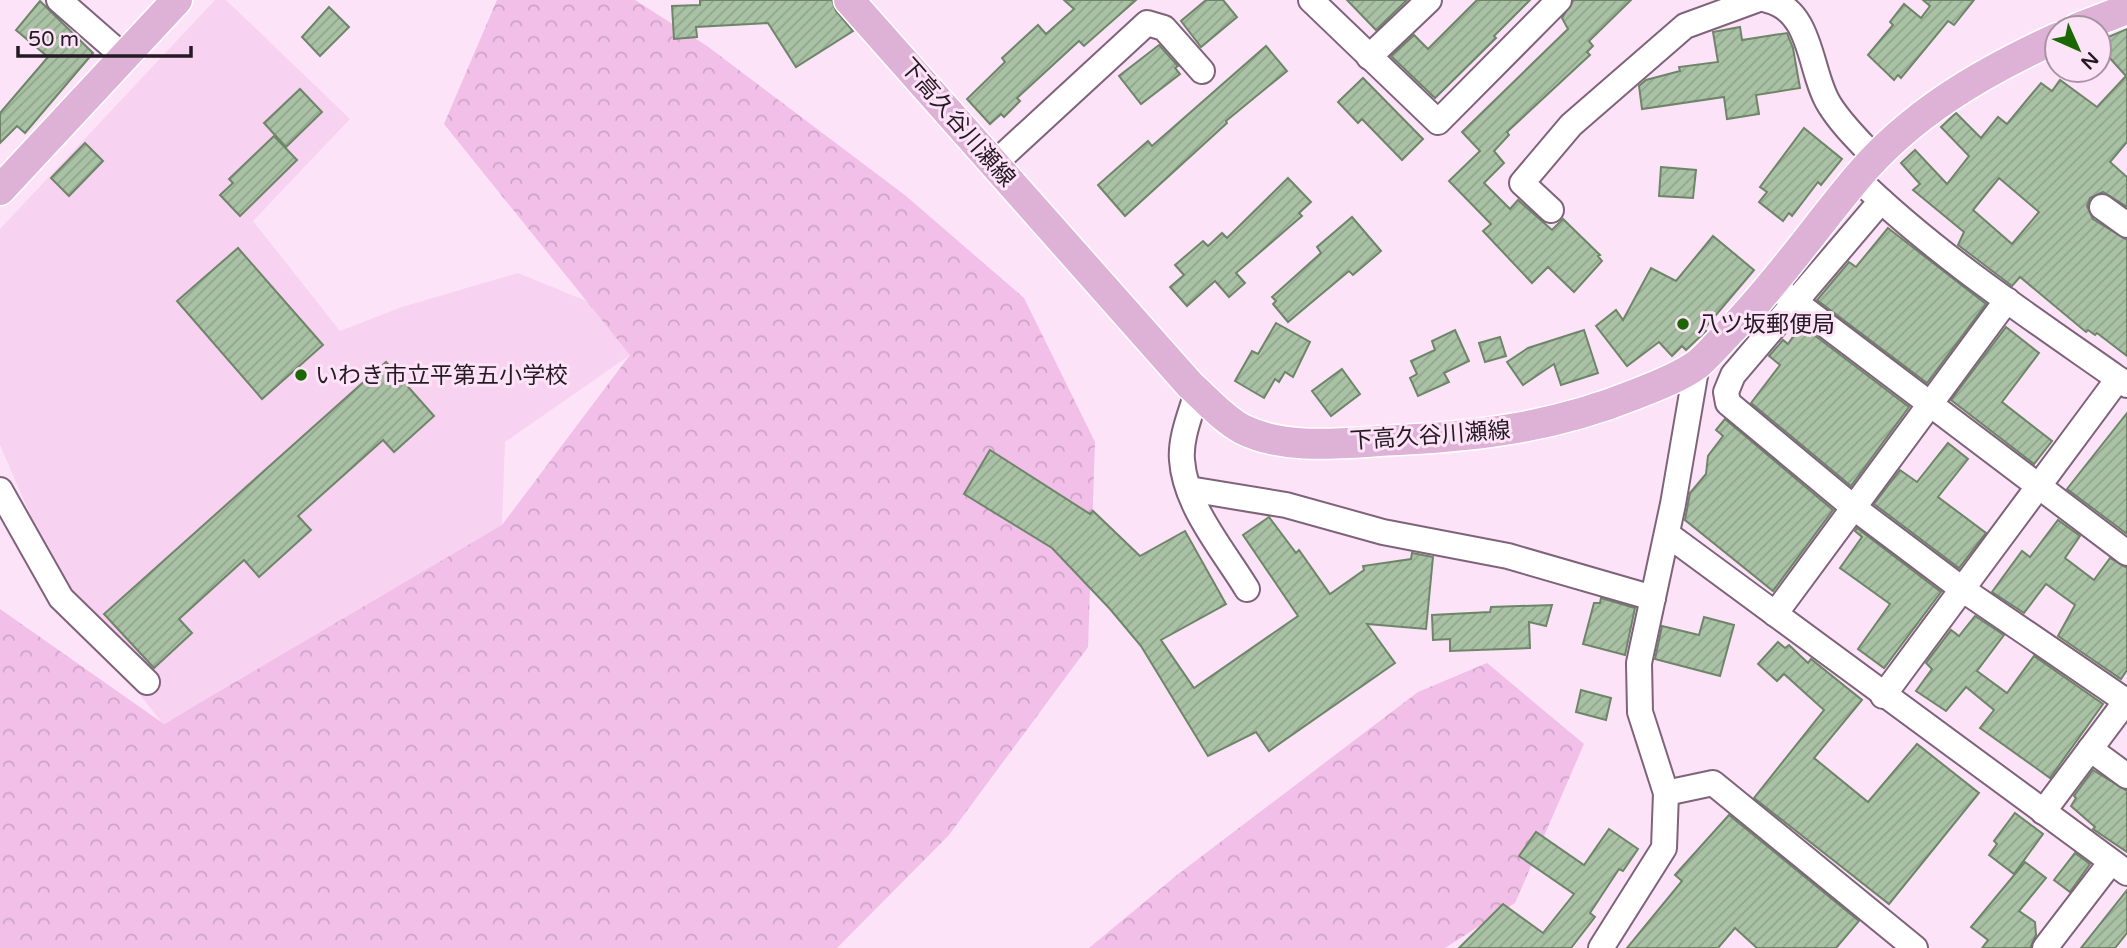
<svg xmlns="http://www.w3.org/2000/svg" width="2127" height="948" font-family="'Varela Round','Noto Sans JP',sans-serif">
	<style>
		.built { fill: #f8d2f1 }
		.forest { fill: url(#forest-crowns) }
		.building { fill: url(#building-hatch); stroke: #6e8569; stroke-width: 2; fill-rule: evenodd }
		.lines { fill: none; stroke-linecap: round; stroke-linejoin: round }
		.minor-casing { stroke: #7e637a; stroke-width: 28 }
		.major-casing { stroke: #fff; stroke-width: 33 }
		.minor { stroke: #fff; stroke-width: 24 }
		.major { stroke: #ddb2d6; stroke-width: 30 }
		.poi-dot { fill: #1a6704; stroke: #fde3f8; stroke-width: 2.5 }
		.labels { text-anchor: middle; stroke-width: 6; stroke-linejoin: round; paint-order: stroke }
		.street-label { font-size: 23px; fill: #251a23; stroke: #fde3f8 }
		.poi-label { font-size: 23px; fill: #251a23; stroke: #fde3f8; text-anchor: start }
	</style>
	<defs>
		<pattern id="forest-crowns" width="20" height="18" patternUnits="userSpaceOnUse" patternTransform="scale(1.75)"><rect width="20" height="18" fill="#f1bfe8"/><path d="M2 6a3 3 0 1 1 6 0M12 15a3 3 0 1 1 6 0" fill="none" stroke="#cea4c7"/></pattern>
		<pattern id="building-hatch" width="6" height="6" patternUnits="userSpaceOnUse" patternTransform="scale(1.75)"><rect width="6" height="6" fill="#a9c1a4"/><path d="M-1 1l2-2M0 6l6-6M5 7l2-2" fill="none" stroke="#91a58d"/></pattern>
	</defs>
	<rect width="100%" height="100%" fill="#fde3f8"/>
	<polygon class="built" points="215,0 226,0 350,119 253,221 340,331 402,307 518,273 601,307 630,355 505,442 502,525 440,570 163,724 70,607 0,445 0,229"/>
	<g class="forest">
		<polygon points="497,0 635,0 707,46 906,196 1024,298 1095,442 1088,647 949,835 837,948 0,948 0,609 164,724 502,525 630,355 444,124"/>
		<polygon points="1487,663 1584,744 1515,903 1445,948 1089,948 1177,875 1418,692"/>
	</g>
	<g class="building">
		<polygon points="700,0 832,0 836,11 853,31 796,67 768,23 696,27 697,37 674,39 672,6 700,5"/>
		<polygon points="1064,0 1136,0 1084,46 1079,41 1017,98 1020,101 1004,117 1001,114 990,124 967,99 1005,62 1002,58 1038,25 1046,34 1074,9"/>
		<polygon points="1206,0 1223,0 1237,17 1201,47 1181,21"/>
		<polygon points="1347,0 1407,0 1376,30"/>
		<polygon points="1477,0 1530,0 1494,36 1496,38 1435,98 1391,56 1414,35 1428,49"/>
		<polygon points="1573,0 1631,0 1589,41 1593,46 1587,52 1590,55 1507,132 1509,135 1494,151 1504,163 1484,183 1510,209 1518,200 1552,230 1563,219 1600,255 1598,256 1602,261 1574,292 1548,267 1532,283 1483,231 1491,224 1449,181 1480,151 1462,132 1568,29 1562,18"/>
		<polygon points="1923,0 1974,0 1954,25 1948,21 1901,78 1898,75 1894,80 1868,55 1893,25 1890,22 1904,4 1921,18 1930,6"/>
		<polygon points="40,1 93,53 25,133 17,126 0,143 0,113 48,57 16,30"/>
		<polygon points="329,7 349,27 320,56 302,37"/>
		<polygon points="1740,27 1742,40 1787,33 1793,48 1800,88 1756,95 1759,114 1727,119 1724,97 1642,109 1639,86 1646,80 1680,71 1679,67 1718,62 1713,32"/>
		<path d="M2127,29V142L2110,162L2127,177V207L2103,192L2090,198L2087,206L2093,219L2127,240V356L2097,333L2095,335L2088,330L2086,332L2020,277L2012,286L1958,245L1964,232L1913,190L1920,184L1901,163L1915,150L1947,184L1969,156L1941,127L1956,113L1981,138L1998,117L2007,124L2041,83L2052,91L2060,80L2097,107L2126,76L2099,46V41ZM1999,178L2039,212L2012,244L1973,210Z"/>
		<polygon points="1159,45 1178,66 1175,68 1180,74 1141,104 1119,76"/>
		<polygon points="1266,46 1287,71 1226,121 1227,123 1125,216 1098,185 1148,141 1152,146"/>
		<polygon points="1363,78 1423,139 1402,160 1362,119 1358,123 1338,102"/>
		<polygon points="300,89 322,112 286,147 264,123"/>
		<polygon points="1804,128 1842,159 1821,185 1818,182 1792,216 1789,213 1783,221 1759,202 1767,192 1760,187"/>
		<polygon points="274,136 297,160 240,216 220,195 233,183 229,179"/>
		<polygon points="85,143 103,161 69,196 51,178"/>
		<polygon points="1661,167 1696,170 1693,198 1659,196"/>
		<polygon points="1288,178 1311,202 1299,213 1302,216 1236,273 1245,283 1229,297 1215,281 1187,306 1170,287 1184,275 1175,265 1203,241 1208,246 1222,233 1227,238"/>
		<polygon points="1352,217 1381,251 1353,275 1349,271 1288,322 1273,304 1276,301 1272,297 1321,253 1317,247"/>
		<polygon points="1888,228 1986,304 1927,383 1817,300 1849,262 1856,267"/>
		<polygon points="1713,236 1754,270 1704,329 1706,331 1686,350 1682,346 1672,356 1659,342 1627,366 1596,326 1616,310 1623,320 1651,268 1676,281"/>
		<polygon points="238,248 323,345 262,399 177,301"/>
		<polygon points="1276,323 1310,342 1293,377 1285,372 1279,382 1275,379 1264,398 1235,381 1252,351 1258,354"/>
		<polygon points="1801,325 1909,407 1851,486 1751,403 1780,365 1769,356 1783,340 1788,344"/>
		<polygon points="2006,327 2039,353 2002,402 2052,441 2034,464 1951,400"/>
		<polygon points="1455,330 1469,361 1444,373 1449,382 1418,396 1410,378 1417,374 1411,361 1435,350 1432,341"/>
		<polygon points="1584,330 1598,373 1561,385 1554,364 1523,385 1507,362 1528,348"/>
		<polygon points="1500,337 1506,356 1485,362 1479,343"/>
		<polygon points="386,362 434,416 394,452 383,440 298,516 311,530 259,577 244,560 179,619 192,633 154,668 104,614"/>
		<polygon points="1342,369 1360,394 1331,416 1312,391"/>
		<polygon points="2127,413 2127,534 2067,489"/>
		<polygon points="1725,419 1833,510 1773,591 1685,520 1690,493 1706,474 1708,456 1723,436 1716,430"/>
		<polygon points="1948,443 1968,459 1938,497 1986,533 1959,568 1874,504 1900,470 1917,482"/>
		<polygon points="990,450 1090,514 1093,511 1140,556 1185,531 1226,604 1161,640 1194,688 1298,616 1243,535 1269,517 1296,553 1299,550 1330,594 1364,570 1363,566 1411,559 1412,553 1433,557 1426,629 1367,624 1395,663 1269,751 1256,732 1208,756 1141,646 1110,609 1052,548 964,494"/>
		<polygon points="2058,520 2080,536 2065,558 2094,580 2110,558 2127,568 2127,670 2121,679 2058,636 2075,605 2046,584 2024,613 1992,592 2022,551 2030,557"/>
		<polygon points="1857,528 1941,592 1884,668 1858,649 1890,604 1840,568 1862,537 1855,531"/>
		<polygon points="1601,598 1635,608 1625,655 1583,644 1594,603 1600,603"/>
		<polygon points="1552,605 1546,626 1529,622 1530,648 1450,651 1450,639 1433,640 1432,615 1490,612 1491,607"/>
		<polygon points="1975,616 2004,635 1977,671 2007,693 2034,656 2103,704 2050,778 1980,728 1994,710 1966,687 1946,711 1916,691 1932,669 1926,663 1951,630 1959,636"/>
		<polygon points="1704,617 1734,625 1720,676 1655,659 1662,626 1699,635"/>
		<polygon points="1778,642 1785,648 1789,645 1808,663 1811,659 1862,700 1814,758 1868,802 1917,744 1979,793 1889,904 1754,798 1824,710 1784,674 1777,681 1758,664"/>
		<polygon points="1581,690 1611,698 1606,720 1576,712"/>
		<polygon points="2093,770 2127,791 2127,852 2093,829 2095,827 2071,806 2076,798 2074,796"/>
		<polygon points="2015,813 2043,834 2014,874 1989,855 1997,844 1994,841"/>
		<polygon points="1729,815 1859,921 1836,948 1757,948 1735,928 1718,948 1627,948 1682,881 1675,875"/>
		<polygon points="1609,829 1638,849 1623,871 1619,869 1590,913 1595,917 1571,948 1459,948 1503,904 1543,933 1574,894 1519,856 1536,832 1584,865"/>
		<polygon points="2075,853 2090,864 2070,892 2054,880"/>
		<polygon points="2025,862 2046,878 2019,911 2035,922 2036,935 2030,948 1982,948 1988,940 1971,927"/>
		<polygon points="2127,890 2127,933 2115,948 2081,948"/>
	</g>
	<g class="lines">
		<defs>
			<g id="minor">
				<polyline points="59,0 123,56"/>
				<polyline points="1311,0 1438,122 1559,0"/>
				<path d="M1767,0C1813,10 1809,72 1829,104C1841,124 1860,142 1876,159"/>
				<polyline points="1369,57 1429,0"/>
				<polyline points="994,164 1147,23 1164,28 1202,71"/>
				<path d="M1857,178C1938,257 2035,320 2127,385"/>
				<polyline points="1881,201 1733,375 1726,392 1728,403 1853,507 1962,589 2126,701"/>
				<polyline points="2102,207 2127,225"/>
				<polyline points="1551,210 1522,183 1571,125 1685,26 1756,0"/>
				<polyline points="1782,292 2127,553"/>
				<path d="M1197,392C1191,413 1180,438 1182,460C1185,506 1224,551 1247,589"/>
				<polyline points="1189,489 1286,505 1383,532 1508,556 1653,598"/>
				<polyline points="0,490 61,598 147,682"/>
				<polyline points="1667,534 2127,873"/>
				<polyline points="1775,614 2007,300"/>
				<polyline points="1883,696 2118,379"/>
				<polyline points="2090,749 2127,776"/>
				<polyline points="1666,793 1713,783 1915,948"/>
				<polyline points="2043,812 2127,700"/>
				<polyline points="1601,948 1664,848 1666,793 1640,712 1639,663 1673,504 1697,364"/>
				<polyline points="2045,948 2111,862"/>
			</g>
			<g id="major">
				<path d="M849,0L1190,385C1207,400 1222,418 1242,429C1288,452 1349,442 1399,440C1483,436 1557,426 1636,394C1657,386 1680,377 1698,364C1711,353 1723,338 1735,326C1779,280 1815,228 1856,179C1910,114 1981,73 2057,38"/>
				<polyline points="2078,28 2127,9"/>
				<polyline points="0,190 177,0"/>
			</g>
		</defs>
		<use href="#minor" class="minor-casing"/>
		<use href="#major" class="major-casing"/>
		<use href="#minor" class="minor"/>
		<use href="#major" class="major"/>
	</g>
	<g class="poi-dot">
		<circle cx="1683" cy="324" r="7"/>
		<circle cx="301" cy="375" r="7"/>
	</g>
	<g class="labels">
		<g class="street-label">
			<text transform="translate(958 122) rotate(49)" y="8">下高久谷川瀬線</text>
			<text transform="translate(1430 435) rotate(-4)" y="8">下高久谷川瀬線</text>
		</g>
		<g class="poi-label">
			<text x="1697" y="332">八ツ坂郵便局</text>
			<text x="315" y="383">いわき市立平第五小学校</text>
		</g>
	</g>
	<g transform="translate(2078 49) rotate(135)"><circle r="33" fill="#fde3f8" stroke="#a793a3" stroke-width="2"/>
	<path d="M0-5L12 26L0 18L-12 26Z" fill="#1a6704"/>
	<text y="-10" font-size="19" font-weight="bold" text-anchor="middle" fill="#251a23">N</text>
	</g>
	<path d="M18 46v10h173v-10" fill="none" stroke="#251a23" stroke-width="3.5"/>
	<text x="28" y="46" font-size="21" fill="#251a23" stroke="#fde3f8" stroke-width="5" paint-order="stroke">50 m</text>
</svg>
